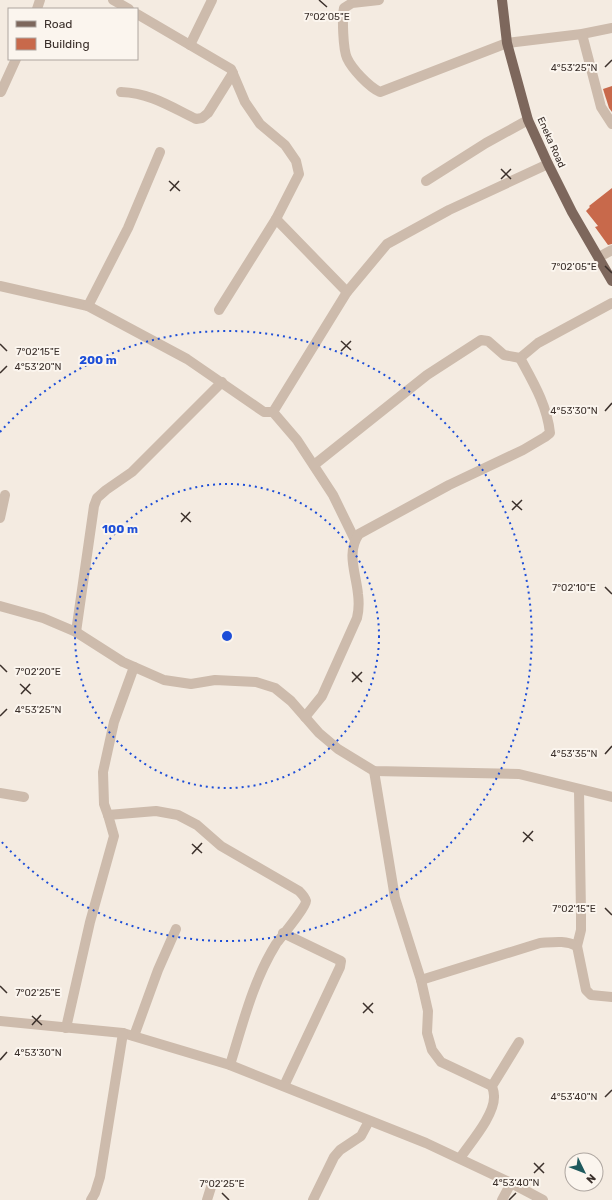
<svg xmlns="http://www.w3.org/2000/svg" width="612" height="1200" font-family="Rubik,sans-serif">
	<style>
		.building { fill: #c8694b }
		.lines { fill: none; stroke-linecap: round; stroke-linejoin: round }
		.minor { stroke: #cdbbac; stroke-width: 10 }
		.major { stroke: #7d675c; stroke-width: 10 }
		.ticks { fill: none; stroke: #3b302b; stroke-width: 1.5 }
		.ring { fill: none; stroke: #1d4ed8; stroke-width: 2; stroke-dasharray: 2 4 }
		.labels { text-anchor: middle; stroke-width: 4; stroke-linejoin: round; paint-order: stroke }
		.street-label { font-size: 10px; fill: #3b302b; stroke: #fbf5ee }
		.ticks-label { font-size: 10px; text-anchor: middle; fill: #3b302b; stroke: #fbf5ee; stroke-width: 4; stroke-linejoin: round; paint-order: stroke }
		.centre { fill: #1d4ed8; stroke: #fbf5ee; stroke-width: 2 }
		.ring-label { font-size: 12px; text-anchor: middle; font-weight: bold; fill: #1d4ed8; stroke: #fbf5ee; stroke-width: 4; stroke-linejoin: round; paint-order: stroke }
	</style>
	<rect width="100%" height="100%" fill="#f4ebe1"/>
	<g class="building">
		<polygon points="612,86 612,112 609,108 603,89"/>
		<polygon points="612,188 612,244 608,245 595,227 598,226 586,211 590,207 589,206"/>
	</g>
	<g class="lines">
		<g class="minor">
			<polyline points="113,0 129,9"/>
			<path d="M379,0L352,3L344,8C342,18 343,49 347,58C352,69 369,87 380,92L507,43L582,34L612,28"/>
			<polyline points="37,9 40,0"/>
			<polyline points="137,14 231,69 245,102 260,124 285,145 296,161 299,174 276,219 219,310"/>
			<polyline points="582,34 601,107 612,124"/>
			<polyline points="190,45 212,0"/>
			<polyline points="1,92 16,59"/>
			<path d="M121,92C151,93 171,107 196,119L202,118L208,113L233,73"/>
			<polyline points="426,181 486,143 528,120"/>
			<polyline points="276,219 347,292"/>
			<polyline points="599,257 612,250"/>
			<polyline points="0,286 88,306 187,359 264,412 273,412 347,292 387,244 449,210 548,164"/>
			<polyline points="88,306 128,228 160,152"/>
			<polyline points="273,412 297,440 333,495 355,540"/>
			<polyline points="314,465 427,375 481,340 488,341 504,355 520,358 538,343 612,303"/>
			<polyline points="0,518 5,495"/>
			<polyline points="0,606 43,618 76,632 123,662 164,680 191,684 215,680 256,682 275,688 291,701 319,733 338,749 374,771 519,774 612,797"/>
			<polyline points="76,632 94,506 97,498 106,490 132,472 222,382"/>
			<path d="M305,717L322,696L357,618C359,610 359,602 358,594C356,573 346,553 359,534L449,485L523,450L545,437L550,433C547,405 533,382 520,358"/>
			<polyline points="374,771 395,898 421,980 428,1011 427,1033 432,1050 441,1062 492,1086"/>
			<polyline points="579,790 581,913 581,930 577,946 586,990 591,995 612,997"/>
			<polyline points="0,793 24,797"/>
			<path d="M108,815L156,811L178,815L197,825L221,846L299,891C302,894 305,897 306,901C306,907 282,936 276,944C253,981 243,1023 230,1065"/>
			<polyline points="283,933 341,961 340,967 284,1086"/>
			<path d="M421,980L540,943C554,942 565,940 577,946"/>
			<polyline points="0,1021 123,1033 230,1065 426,1143 511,1183 543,1200"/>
			<polyline points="66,1028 90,922 114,836 108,815 104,804 103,772 114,722 134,667"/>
			<polyline points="134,1036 158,970 176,929"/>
			<path d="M460,1158C470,1143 495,1115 494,1096C494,1093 493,1089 492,1086L519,1042"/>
			<polyline points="91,1200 95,1193 100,1177 123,1033"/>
			<polyline points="207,1200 212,1184"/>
			<polyline points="313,1200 334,1157 340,1150 361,1136 369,1121"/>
			<polyline points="502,1200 511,1183"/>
		</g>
		<polyline class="major" points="502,0 507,43 528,120 548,164 572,212 612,281"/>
	</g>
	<path class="ticks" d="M319,0L327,7M605,67L612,60M501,169L511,179M501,179L511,169M169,181L180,191M170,191L179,181M605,266L612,273M341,341L351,350M0,344L7,351M341,351L351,341M0,373L7,366M605,411L612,403M512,501L522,510M512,510L522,500M181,513L191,522M181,522L190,512M605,587L612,594M0,665L7,672M352,672L362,682M352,682L362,672M20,684L31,694M21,694L30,684M0,716L7,709M605,754L612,746M523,832L533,841M523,842L533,831M192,844L202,853M192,854L202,843M605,908L612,915M0,986L7,993M363,1003L373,1013M363,1013L373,1003M32,1016L42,1025M32,1025L41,1015M0,1060L7,1052M605,1097L612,1090M534,1163L544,1173M534,1173L544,1163M222,1193L229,1200M509,1200L516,1193"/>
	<g class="ring">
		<circle cx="227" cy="636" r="152"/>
		<path d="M0 432A305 305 0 1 1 0 840"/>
	</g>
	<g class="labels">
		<g class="street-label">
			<text transform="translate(552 142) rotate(66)" y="4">Eneka Road</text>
		</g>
	</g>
	<g class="ticks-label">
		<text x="327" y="20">7°02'05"E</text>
		<text x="574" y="71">4°53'25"N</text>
		<text x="574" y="270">7°02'05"E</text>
		<text x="38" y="355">7°02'15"E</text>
		<text x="38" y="370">4°53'20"N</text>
		<text x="574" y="414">4°53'30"N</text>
		<text x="574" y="591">7°02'10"E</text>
		<text x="38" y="675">7°02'20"E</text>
		<text x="38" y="713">4°53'25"N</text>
		<text x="574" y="757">4°53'35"N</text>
		<text x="574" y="912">7°02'15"E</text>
		<text x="38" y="996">7°02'25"E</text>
		<text x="38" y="1056">4°53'30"N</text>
		<text x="574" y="1100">4°53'40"N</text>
		<text x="516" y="1186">4°53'40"N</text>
		<text x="222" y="1187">7°02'25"E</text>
	</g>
	<circle cx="227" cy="636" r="6" class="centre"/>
	<g class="ring-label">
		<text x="98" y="364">200 m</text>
		<text x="120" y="533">100 m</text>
	</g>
	<rect x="8" y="8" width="130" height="52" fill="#fbf5ee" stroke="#aea6a0"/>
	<rect x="16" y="21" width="20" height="6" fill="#7d675c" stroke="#aea6a0"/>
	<text x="44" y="28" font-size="12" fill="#3b302b">Road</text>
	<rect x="16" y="38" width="20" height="12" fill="#c8694b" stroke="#aea6a0"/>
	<text x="44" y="48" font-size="12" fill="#3b302b">Building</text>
	<g transform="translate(584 1172) rotate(133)"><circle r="19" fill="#fbf5ee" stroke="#aea6a0"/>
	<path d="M0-3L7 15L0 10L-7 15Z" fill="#1f5a5e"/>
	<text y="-6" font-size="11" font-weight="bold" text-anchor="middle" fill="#3b302b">N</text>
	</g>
</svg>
